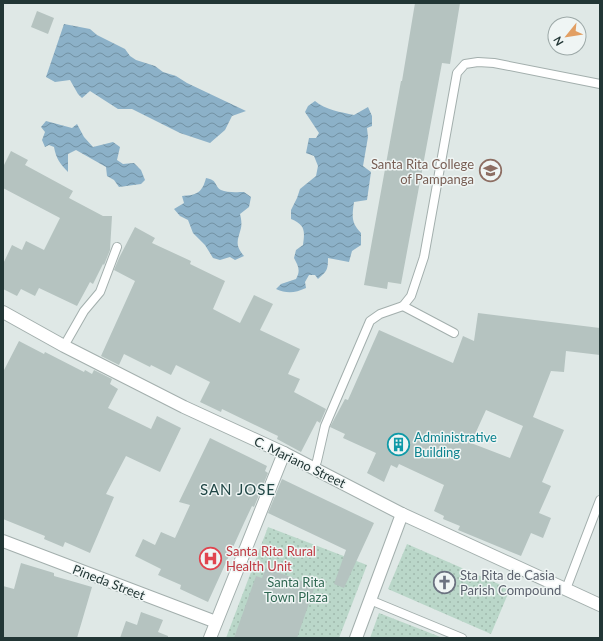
<svg xmlns="http://www.w3.org/2000/svg" width="603" height="641" font-family="Lato,sans-serif">
	<style>
		.grass { fill: url(#grass-dots) }
		.water { fill: url(#water-waves) }
		.building { fill: #b5c3c0; fill-rule: evenodd }
		.lines { fill: none; stroke-linecap: round; stroke-linejoin: round }
		.service-casing { stroke: #a3afad; stroke-width: 10 }
		.minor-casing { stroke: #a3afad; stroke-width: 14 }
		.tertiary-casing { stroke: #a3afad; stroke-width: 14 }
		.service { stroke: #fff; stroke-width: 8 }
		.minor { stroke: #fff; stroke-width: 12 }
		.tertiary { stroke: #fff; stroke-width: 12 }
		.labels { text-anchor: middle; stroke-width: 3; stroke-linejoin: round; paint-order: stroke }
		.education-label { font-size: 13px; fill: #785e54; stroke: #eff5f4; text-anchor: end }
		.culture-label { font-size: 13px; fill: #0d838f; stroke: #eff5f4; text-anchor: start }
		.street-label { font-size: 13px; fill: #223635; stroke: #eff5f4 }
		.health-label { font-size: 13px; fill: #be3a42; stroke: #eff5f4; text-anchor: start }
		.worship-label { font-size: 13px; fill: #5b616d; stroke: #eff5f4; text-anchor: start }
		.park-label { font-size: 13px; fill: #316853; stroke: #eff5f4 }
		.quarter-label { font-size: 15px; letter-spacing: 1px; fill: #204645; stroke: #eff5f4 }
	</style>
	<defs>
		<pattern id="grass-dots" width="8" height="8" patternUnits="userSpaceOnUse"><rect width="8" height="8" fill="#bad7c9"/><path d="M2 2h.1M6 6h.1" fill="none" stroke="#a0b9ad" stroke-width="1.8" stroke-linecap="round"/></pattern>
		<pattern id="water-waves" width="16" height="10" patternUnits="userSpaceOnUse"><rect width="16" height="10" fill="#8cb1c8"/><path d="M0 5q4-4 8 0t8 0" fill="none" stroke="#7291a3"/></pattern>
	</defs>
	<rect width="100%" height="100%" fill="#dfe8e6"/>
	<g class="grass">
		<polygon points="268,527 367,565 339,638 226,638"/>
		<polygon points="407,544 510,589 491,634 388,589"/>
		<polygon points="379,613 443,638 370,638"/>
	</g>
	<g class="water">
		<polygon points="64,24 90,29 97,35 125,49 130,56 136,60 155,66 163,72 176,76 187,83 246,111 232,116 225,130 210,143 180,133 132,109 118,109 90,91 82,98 78,94 70,80 55,82 46,77"/>
		<path d="M315,101C325,110 341,112 354,115L368,107L372,116V126L367,128L368,137L363,166L371,172L367,200L354,202C352,216 351,223 361,233V245L352,251L349,262L328,258C328,270 327,271 318,279L315,275H309L305,282L306,288C295,293 287,294 276,289L281,284L296,279C301,270 298,266 294,258L296,250L303,245C305,230 305,225 291,219V210L297,198L300,189L316,176L318,166L314,156L306,153L309,138H316L319,133L305,112L308,106Z"/>
		<path d="M46,121L72,128L77,124L84,137L93,147L113,142L120,147L117,160L123,164L134,163L141,170L145,180L141,184L119,187L114,180L107,176L106,167L76,150L68,154V172C60,164 56,158 54,147L49,145L45,147L42,140L45,132L41,127Z"/>
		<path d="M206,178C218,180 214,186 221,190C227,193 238,192 244,192L251,197L249,207L240,214C241,218 242,223 241,228C238,240 234,244 244,256L235,260L230,257L220,260L213,258L205,245L193,233L188,220L180,216L174,209L184,203L182,196C197,195 202,193 206,178Z"/>
	</g>
	<g class="building">
		<polygon points="415,3 460,3 450,64 442,63 401,284 388,282 387,289 364,285 401,81 402,81"/>
		<polygon points="37,11 54,18 48,34 31,27"/>
		<polygon points="11,151 28,160 25,165 73,191 69,198 103,216 112,216 110,250 104,265 103,264 93,284 90,282 77,306 39,288 35,296 21,289 17,296 3,289 3,264 12,245 22,250 26,241 44,250 60,218 3,188 3,167"/>
		<polygon points="135,227 155,238 152,243 191,261 190,264 225,281 213,309 240,323 254,295 273,304 260,330 300,349 288,374 300,379 294,392 326,409 320,423 317,421 301,452 277,439 278,436 222,409 221,412 200,402 210,382 176,365 171,375 151,365 150,367 124,354 119,365 101,356 135,281 114,270 119,258"/>
		<path d="M478,313L600,328V355L566,351L564,372L551,371L533,417L564,430L542,482L551,486L539,513L551,518L543,538L531,533L521,556L458,530L460,526L443,519L444,516L434,511L444,485L399,464L397,468L391,465L384,482L367,473L376,453L343,438L345,434L330,427L345,399L348,400L379,330L453,363L463,336L474,341ZM486,410L523,426L510,458L471,443Z"/>
		<polygon points="19,341 44,354 45,352 84,372 85,370 92,374 94,370 112,379 110,384 118,389 108,408 151,429 157,416 181,428 160,472 126,456 106,494 114,497 90,553 65,542 63,547 44,539 45,536 3,519 3,372"/>
		<polygon points="210,438 267,466 265,471 268,473 254,507 252,506 244,523 208,602 180,589 181,585 158,575 161,569 135,556 143,539 155,545 161,532 175,538 190,505 179,502"/>
		<polygon points="282,479 374,523 344,588 334,584 346,550 268,513"/>
		<polygon points="21,563 54,573 54,576 92,587 77,638 3,638 3,586 14,589"/>
		<polygon points="266,568 315,586 297,638 234,638 256,576 262,578"/>
		<polygon points="141,612 163,620 158,632 168,636 168,638 120,638 126,621 137,625"/>
	</g>
	<g class="lines">
		<defs>
			<g id="service">
				<polyline points="403,306 454,333"/>
				<polyline points="64,346 84,311 100,292 117,247"/>
				<polyline points="314,469 317,461 325,426 370,321 380,314 403,306 411,296 424,257 457,73 465,64 478,62 494,63 600,84"/>
				<polyline points="566,589 600,500"/>
				<polyline points="370,600 462,638"/>
			</g>
			<g id="minor">
				<polyline points="3,541 216,622"/>
				<polyline points="210,638 284,453"/>
				<polyline points="356,638 402,514"/>
			</g>
			<polyline id="tertiary" points="3,312 64,346 184,407 284,453 402,514 600,605"/>
		</defs>
		<use href="#service" class="service-casing"/>
		<use href="#minor" class="minor-casing"/>
		<use href="#tertiary" class="tertiary-casing"/>
		<use href="#service" class="service"/>
		<use href="#minor" class="minor"/>
		<use href="#tertiary" class="tertiary"/>
	</g>
	<defs>
		<symbol id="university-ring" viewBox="-11 -11 22 22"><circle r="9.5" fill="#eff5f4" stroke="#8d6e63" stroke-width="1.5"/><path d="M0-5L7-2L0 1L-7-2ZM-4 1L0 2.5L4 1V4Q0 6-4 4Z" fill="#8d6e63"/></symbol>
		<symbol id="building-ring" viewBox="-11 -11 22 22"><circle r="9.5" fill="#eff5f4" stroke="#0f9aa8" stroke-width="1.5"/><path d="M-4-6H4V6H1V3H-1V6H-4ZM-2.5-4.3h1.7v1.8h-1.7ZM.8-4.3h1.7v1.8H.8ZM-2.5-1h1.7V.8h-1.7ZM.8-1h1.7V.8H.8Z" fill="#0f9aa8"/></symbol>
		<symbol id="hospital-ring" viewBox="-11 -11 22 22"><circle r="9.5" fill="#eff5f4" stroke="#e0444e" stroke-width="1.5"/><path d="M-5-5h3v3.5h4V-5h3V5h-3V1.5h-4V5h-3Z" fill="#e0444e"/></symbol>
		<symbol id="church-ring" viewBox="-11 -11 22 22"><circle r="9.5" fill="#eff5f4" stroke="#6b7280" stroke-width="1.5"/><path d="M-1.2-6h2.4v3.5h3.3v2.4h-3.3V6h-2.4V-.1h-3.3v-2.4h3.3Z" fill="#6b7280"/></symbol>
	</defs>
	<g fill-rule="evenodd">
		<use href="#university-ring" x="478" y="158" width="25" height="25"/>
		<use href="#building-ring" x="386" y="432" width="25" height="25"/>
		<use href="#hospital-ring" x="198" y="546" width="25" height="25"/>
		<use href="#church-ring" x="432" y="570" width="25" height="25"/>
	</g>
	<g class="labels">
		<g class="education-label">
			<text x="474" y="169">Santa Rita College<tspan x="474" dy="15">of Pampanga</tspan></text>
		</g>
		<g class="culture-label">
			<text x="414" y="442">Administrative<tspan x="414" dy="15">Building</tspan></text>
		</g>
		<g class="street-label">
			<text transform="translate(300 462) rotate(26)" y="5">C. Mariano Street</text>
			<text transform="translate(109 582) rotate(21)" y="5">Pineda Street</text>
		</g>
		<g class="health-label">
			<text x="226" y="556">Santa Rita Rural<tspan x="226" dy="15">Health Unit</tspan></text>
		</g>
		<g class="worship-label">
			<text x="460" y="580">Sta Rita de Casia<tspan x="460" dy="15">Parish Compound</tspan></text>
		</g>
		<g class="park-label">
			<text x="296" y="587">Santa Rita<tspan x="296" dy="15">Town Plaza</tspan></text>
		</g>
		<g class="quarter-label">
			<text x="238" y="495">SAN JOSE</text>
		</g>
	</g>
	<rect width="603" height="641" fill="none" stroke="#223635" stroke-width="8"/>
	<g transform="translate(567 36) rotate(240)"><circle r="19" fill="#eff5f4" stroke="#9da9a8"/>
	<path d="M0-3L7 15L0 10L-7 15Z" fill="#e29f63"/>
	<text y="-6" font-size="11" font-weight="bold" text-anchor="middle" fill="#223635">N</text>
	</g>
</svg>
